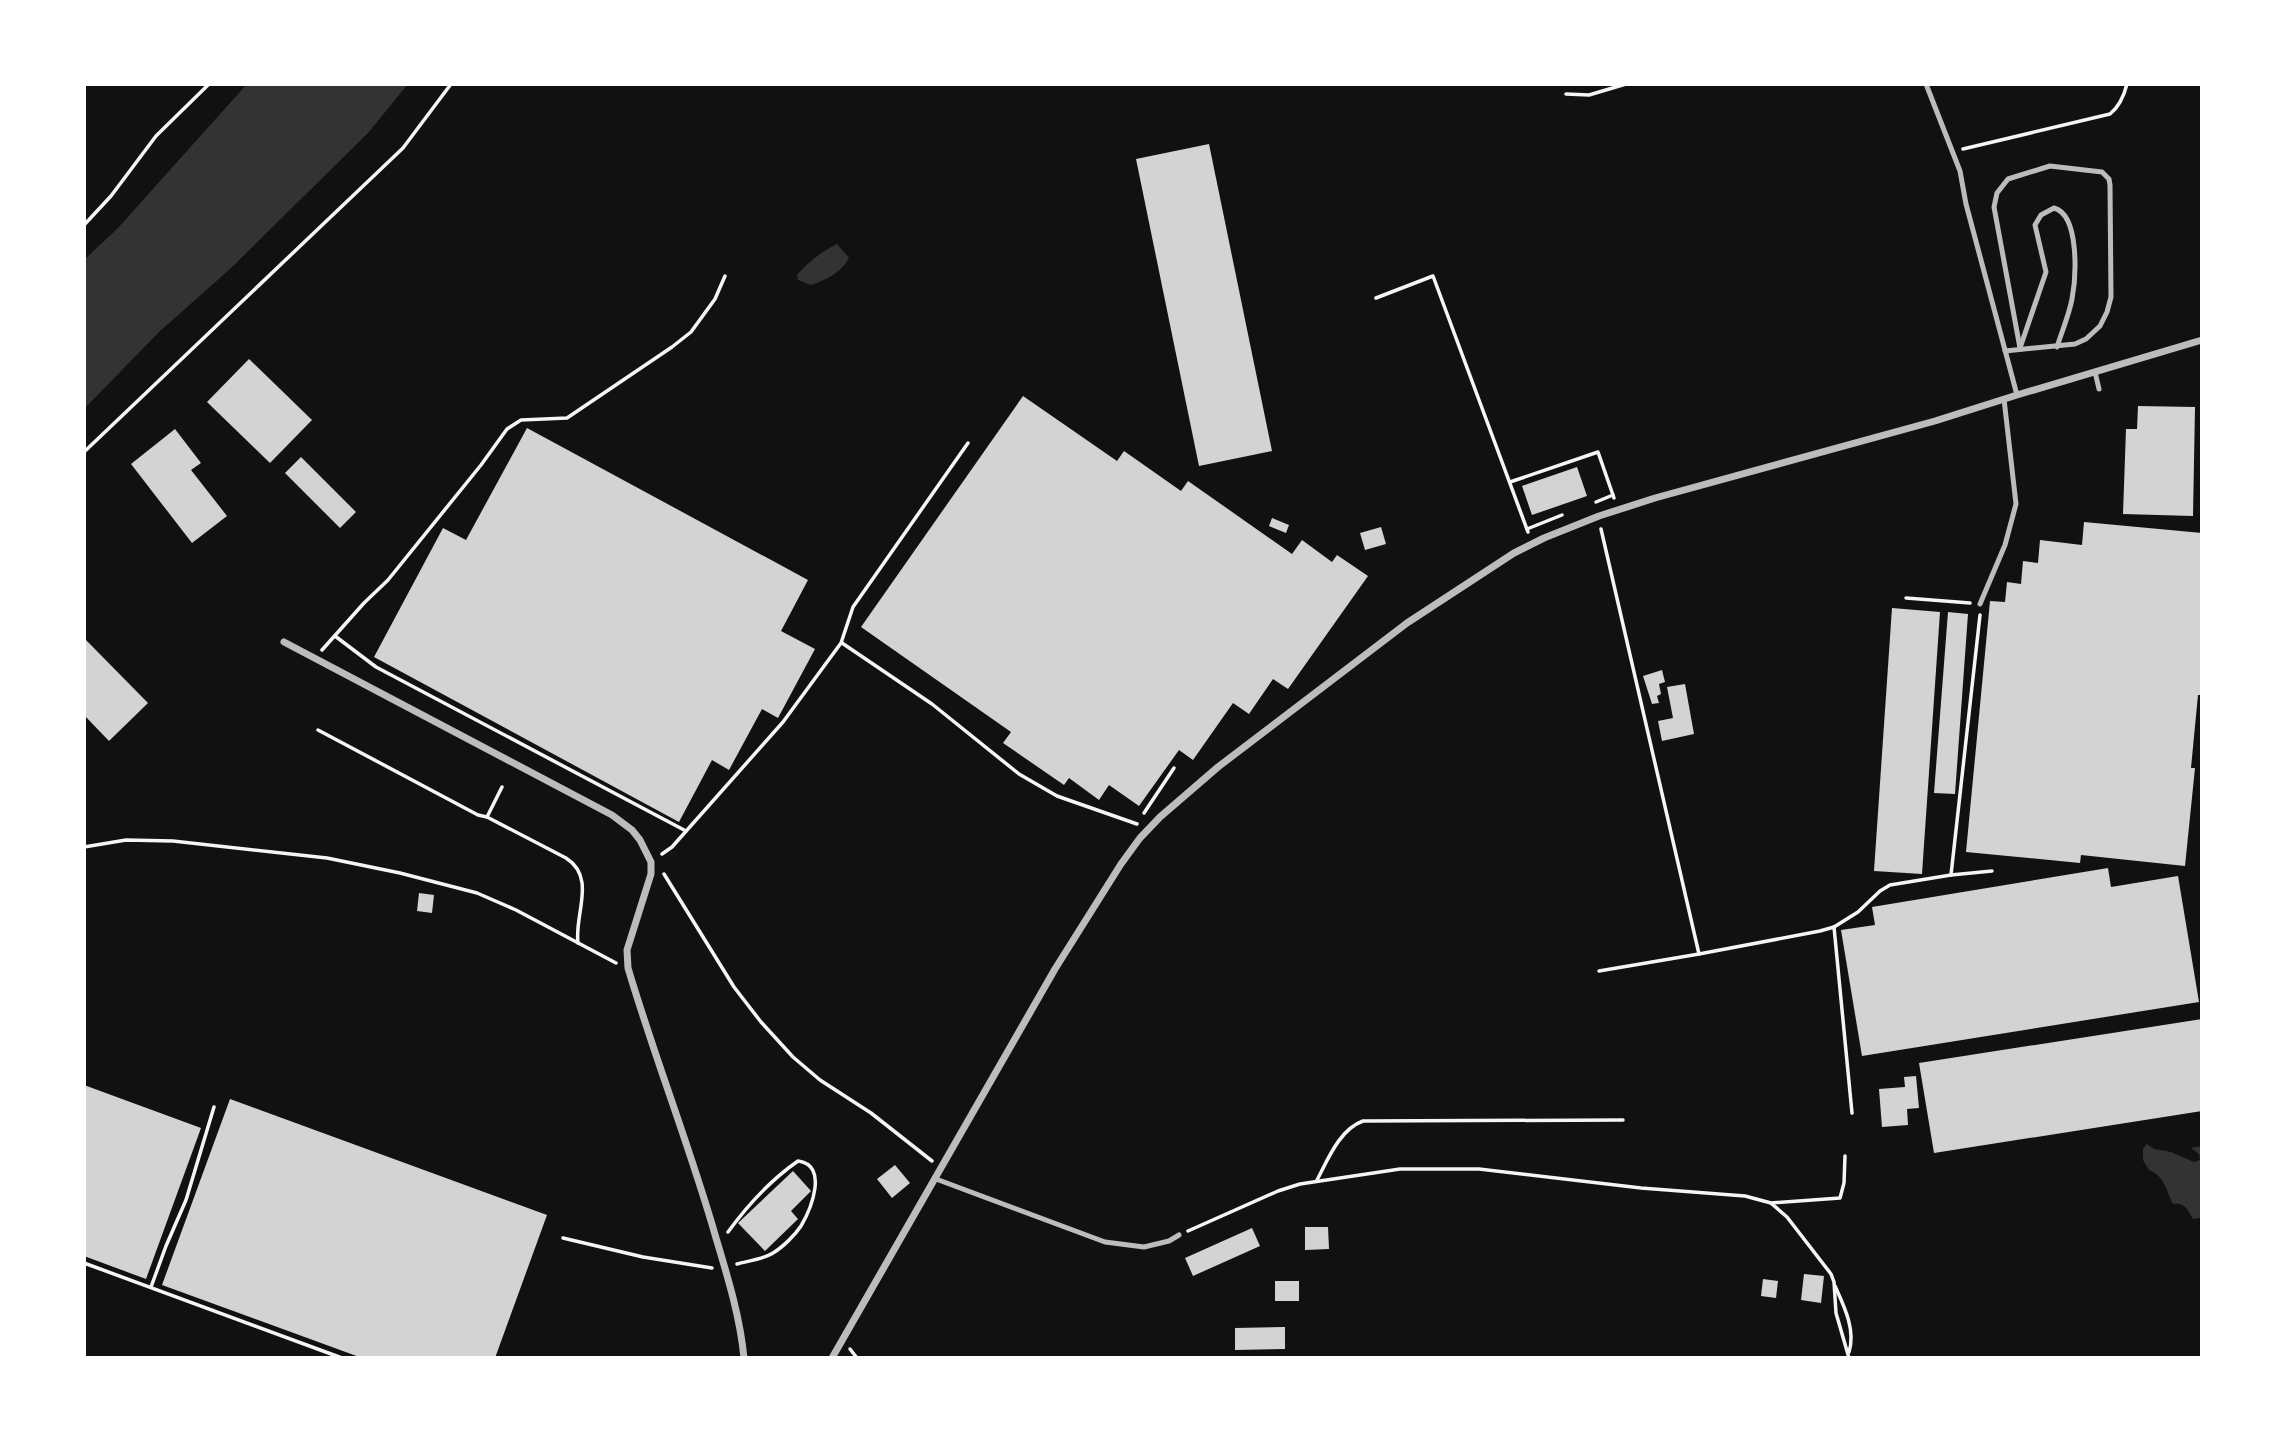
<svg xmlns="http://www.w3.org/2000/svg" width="2286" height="1442" font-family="'Libre Baskerville',serif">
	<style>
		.water { fill: #333 }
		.building { fill: #d3d3d3 }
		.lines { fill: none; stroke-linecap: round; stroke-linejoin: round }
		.path { stroke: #f5f5f5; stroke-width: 3.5 }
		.service { stroke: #bcbcbc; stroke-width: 5 }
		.minor { stroke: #bcbcbc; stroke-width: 7 }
	</style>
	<rect width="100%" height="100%" fill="#111"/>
	<g class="water">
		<polygon points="247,84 408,84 368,133 230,269 159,332 84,409 84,260 117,229"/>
		<path d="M837,244L849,258C841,273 826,280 811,285L798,280L797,275C808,262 821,252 837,244Z"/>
		<path d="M2147,1144L2154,1149L2171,1152L2194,1162L2200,1160L2199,1154L2191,1148L2202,1146V1213L2200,1218L2193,1219C2188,1210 2185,1202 2173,1204C2166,1191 2165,1176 2149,1170L2143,1160V1148Z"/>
	</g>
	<g class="building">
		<polygon points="1209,144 1272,451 1199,466 1136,159"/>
		<polygon points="249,359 312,420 270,463 207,402"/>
		<polygon points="1023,396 1117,461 1124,451 1181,491 1188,481 1292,554 1302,540 1332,562 1337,555 1368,576 1288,689 1273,679 1249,714 1233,703 1193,760 1179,750 1139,806 1109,785 1099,800 1069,778 1064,785 1003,743 1011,732 861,627"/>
		<polygon points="2138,406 2195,407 2193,516 2123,514 2126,429 2137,429"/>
		<polygon points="527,428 808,580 781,631 815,649 778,718 762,709 729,770 712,760 679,822 374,657 443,528 466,540"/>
		<polygon points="175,429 201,463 191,470 227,516 192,543 131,464"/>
		<polygon points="301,457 356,512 340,528 285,473"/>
		<polygon points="1577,467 1587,496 1532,515 1522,486"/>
		<polygon points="1272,518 1289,525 1286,533 1269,526"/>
		<polygon points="2084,522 2202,533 2202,695 2198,695 2191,768 2195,768 2185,866 2081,855 2080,863 1966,852 1990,601 2005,602 2007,582 2021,584 2023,561 2038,563 2040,540 2082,545"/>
		<polygon points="1381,527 1386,544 1365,550 1360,533"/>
		<polygon points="1892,608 1940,612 1922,874 1874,871"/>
		<polygon points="1948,612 1968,614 1955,794 1934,793"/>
		<polygon points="84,638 148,703 109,741 84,715"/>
		<polygon points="1662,670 1665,682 1659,684 1661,694 1657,696 1659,703 1652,704 1643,676"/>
		<polygon points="1685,684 1694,734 1662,741 1658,721 1673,718 1667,687"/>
		<polygon points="2108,868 2111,887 2178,876 2199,1002 1862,1056 1841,930 1875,925 1872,907"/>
		<polygon points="419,893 434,895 432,913 417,911"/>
		<polygon points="2202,1019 2202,1111 1934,1153 1919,1063"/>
		<polygon points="1916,1076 1919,1108 1907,1109 1908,1125 1882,1127 1879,1089 1905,1087 1904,1077"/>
		<polygon points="84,1085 201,1128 146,1279 84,1256"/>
		<polygon points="230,1099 547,1215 495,1358 362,1358 162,1285"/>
		<polygon points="895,1165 910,1183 892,1198 877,1179"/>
		<polygon points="793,1171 811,1191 791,1211 798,1219 765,1251 738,1223"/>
		<polygon points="1305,1227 1328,1227 1329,1249 1305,1250"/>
		<polygon points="1252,1228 1260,1246 1193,1276 1185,1258"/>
		<polygon points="1804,1274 1824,1276 1821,1303 1801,1300"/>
		<polygon points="1763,1279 1778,1281 1776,1298 1761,1296"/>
		<rect x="1275" y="1281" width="24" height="20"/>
		<polygon points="1285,1327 1285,1349 1235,1350 1235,1328"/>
	</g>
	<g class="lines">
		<g class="path">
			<polyline points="1566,94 1589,95 1626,84"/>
			<path d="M1963,149L2110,114C2120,106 2124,96 2127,84"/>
			<polyline points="84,225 111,196 156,136 209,84"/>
			<polyline points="1376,298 1433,276 1528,532"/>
			<polyline points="84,452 403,148 451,84"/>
			<polyline points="1510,482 1598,452 1614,498"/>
			<polyline points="1596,502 1613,495"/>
			<polyline points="1527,529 1562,515"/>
			<polyline points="1601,529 1699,954 1820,931 1834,927 1852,1113"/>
			<polyline points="1906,598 1970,603"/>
			<polyline points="335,636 376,667 686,831"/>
			<polyline points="842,643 932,704 1019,774 1057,796 1137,824"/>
			<polyline points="322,650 364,603 388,580 481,465 507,429 521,420 567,418 672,347 691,332 715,299 725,276"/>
			<polyline points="318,730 478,815 487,817"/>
			<path d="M502,787L487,817L566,858C597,878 574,914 578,943"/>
			<polyline points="1144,813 1174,768"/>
			<polyline points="84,847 126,840 173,841 327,858 400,873 477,893 516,910 616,963"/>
			<polyline points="662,854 672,847 783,722 841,643 853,607 968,443"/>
			<polyline points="664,874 734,987 761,1022 793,1057 820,1080 871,1113 932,1161"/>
			<polyline points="1951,875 1992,871"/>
			<polyline points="1834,927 1858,912 1880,891 1890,885 1951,875 1980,615"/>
			<polyline points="1599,971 1699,954"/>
			<path d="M1317,1180C1328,1159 1340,1129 1363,1121L1623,1120"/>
			<polyline points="1772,1204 1787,1217 1831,1274 1834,1282 1836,1313 1849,1358"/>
			<polyline points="1188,1231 1278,1191 1300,1184 1400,1169 1479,1169 1641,1188 1745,1196 1771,1203 1840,1198 1844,1183 1845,1156"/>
			<path d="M728,1232C747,1206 772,1179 798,1161C829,1165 811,1209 801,1226C795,1235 783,1247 773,1253C764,1259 748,1261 737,1264"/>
			<polyline points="563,1238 643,1257 712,1268"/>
			<polyline points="84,1263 342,1358"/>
			<path d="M1835,1286C1844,1306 1856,1330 1849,1352"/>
			<polyline points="151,1287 166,1246 186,1200 214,1107"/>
			<polyline points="850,1349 857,1358"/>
		</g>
		<g class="service">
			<polyline points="1926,84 1960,171 1966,204 2017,395"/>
			<path d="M2020,348L2046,272L2035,225L2041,215L2054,208C2080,215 2076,278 2072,299C2069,315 2062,331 2057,347"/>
			<polyline points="2005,351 2075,344 2086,339 2100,326 2107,312 2111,297 2110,185 2109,179 2102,172 2050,166 2008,179 1997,193 1994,207 2020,348"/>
			<polyline points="2095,372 2099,389"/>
			<polyline points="1980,604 2005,545 2016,504 2004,399"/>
			<polyline points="936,1179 1105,1242 1144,1247 1169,1241 1179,1235"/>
		</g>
		<g class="minor">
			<path d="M284,642L612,815L632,830L640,840L651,862V874L627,950L628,968C655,1059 690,1147 716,1238C728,1278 740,1317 744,1358"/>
			<polyline points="832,1358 1055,969 1121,864 1140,838 1160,817 1218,767 1407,623 1514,553 1544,538 1599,516 1655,498 1935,421 2017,395 2202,340"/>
		</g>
	</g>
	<rect width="2286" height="1442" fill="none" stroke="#ffffff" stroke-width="172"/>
</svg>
